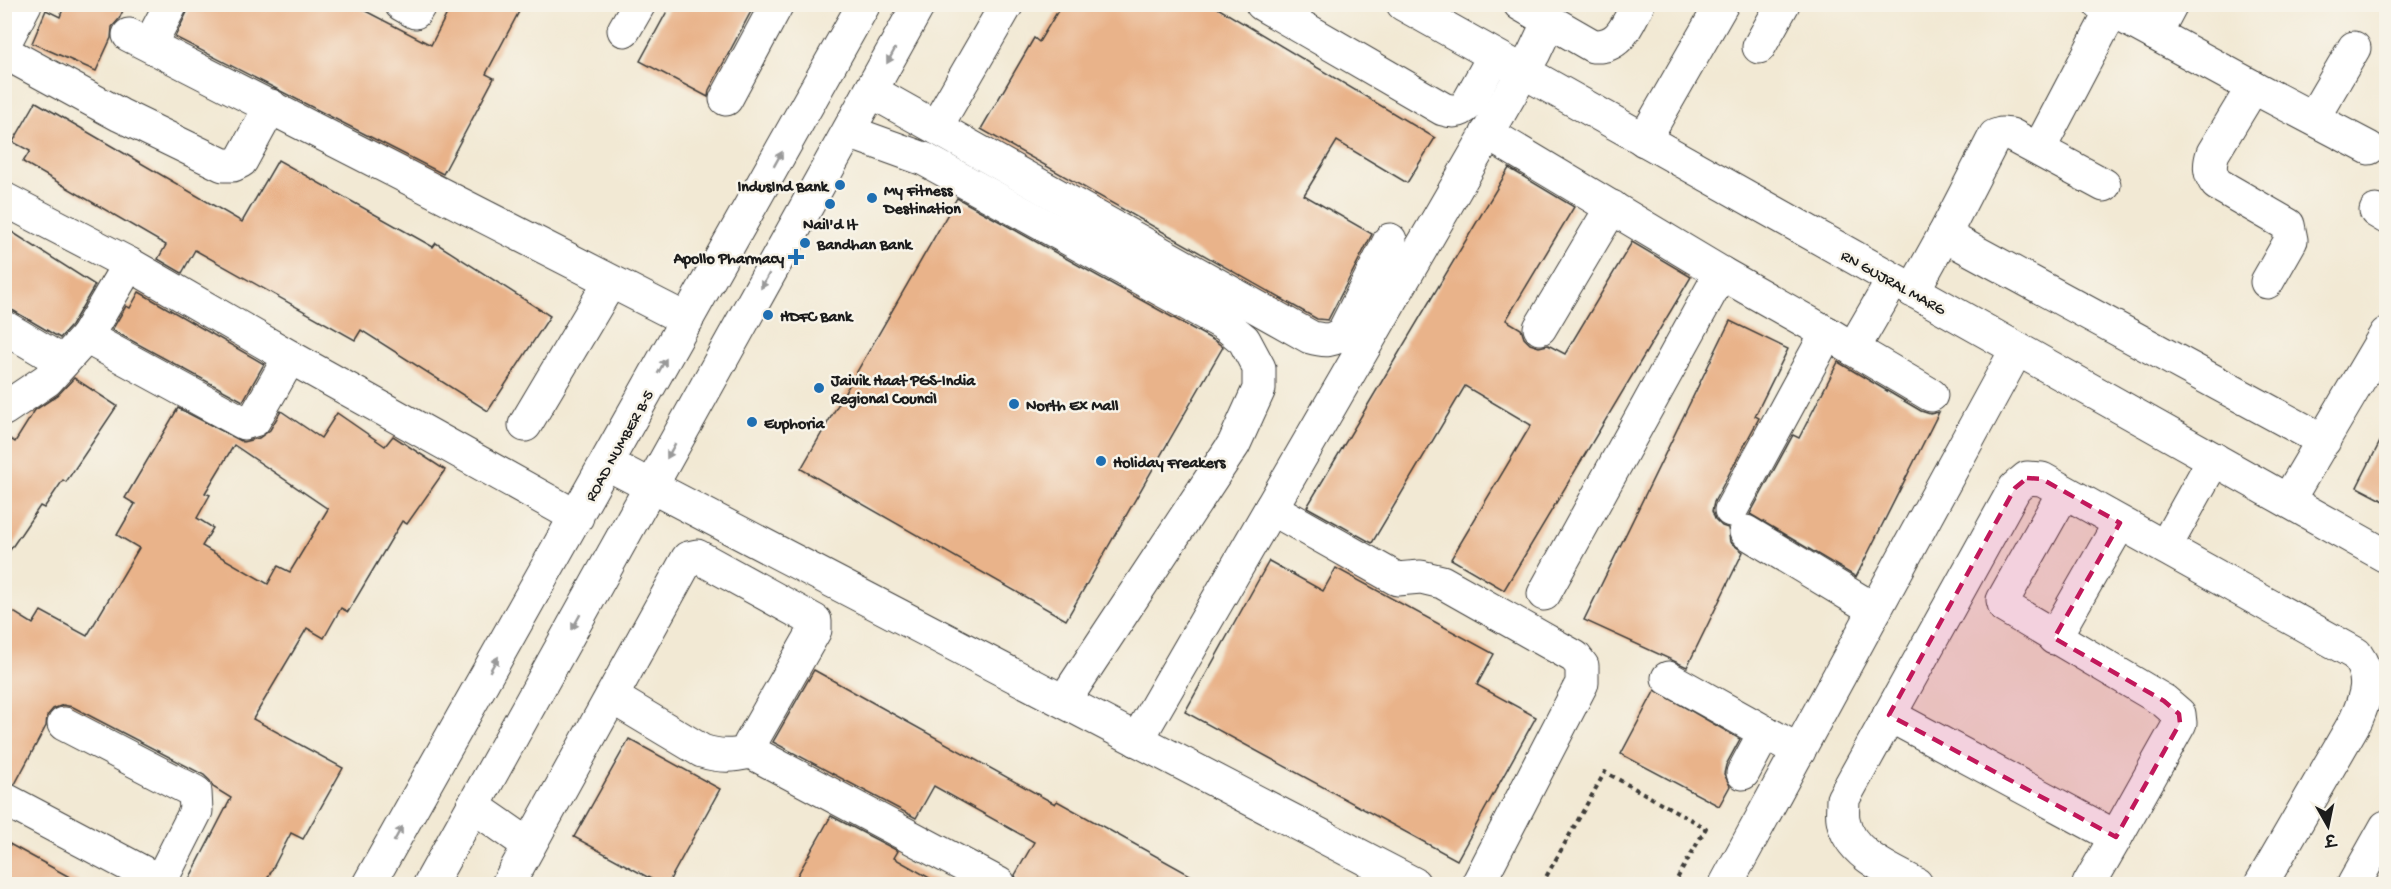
<svg xmlns="http://www.w3.org/2000/svg" width="2391" height="889" font-family="'Gochi Hand','Playpen Sans Deva',sans-serif">
	<style>
		.building { fill: #e9b38a; fill-rule: evenodd }
		.lines { fill: none; stroke-linecap: round; stroke-linejoin: round }
		.minor-casing { stroke: #3c3b38; stroke-width: 35 }
		.path { stroke: #3c3b38; stroke-width: 4; stroke-dasharray: 4.5 4.5; stroke-linecap: butt }
		.minor { stroke: #fff; stroke-width: 33 }
		.oneway { fill: #999 }
		.marked { fill: #c2185b; fill-opacity: 0.2; stroke: #c2185b; stroke-width: 4.5; stroke-dasharray: 12 8; stroke-linejoin: round }
		.poi-dot { fill: #1f6fb2; stroke: #f7f3e8; stroke-width: 2 }
		.labels { text-anchor: middle; stroke-width: 5; stroke-linejoin: round; paint-order: stroke }
		.poi-label { font-size: 16px; font-weight: bold; fill: #1c1c1c; stroke: #f7f3e8; text-anchor: start }
		.street-label { font-size: 16px; fill: #1c1c1c; stroke: #f7f3e8 }
	</style>
	<rect width="100%" height="100%" fill="#f7f3e8"/>
	<filter id="ink" filterUnits="userSpaceOnUse"><feTurbulence type="fractalNoise" baseFrequency=".0167" numOctaves="2"/><feDisplacementMap in="SourceGraphic" scale="12" xChannelSelector="R" yChannelSelector="G"/><feConvolveMatrix kernelMatrix="1 2 1 2 8 2 1 2 1" color-interpolation-filters="sRGB"/></filter>
	<filter id="wash" filterUnits="userSpaceOnUse"><feTurbulence type="fractalNoise" baseFrequency=".008" numOctaves="4" result="noise"/><feDisplacementMap in="SourceGraphic" scale="24" xChannelSelector="R" yChannelSelector="G"/><feGaussianBlur stdDeviation="1.35" result="paint"/><feColorMatrix in="noise" values="0 0 0 0 0 0 0 0 0 0 0 0 0 0 0 0 0 1.4 0 .05"/><feComposite in="paint" operator="in"/></filter>
	<g filter="url(#wash)">
		<rect width="100%" height="100%" fill="#f2e9d4"/>
		<g id="blocks">
			<g class="building">
				<polygon points="65,4 126,4 119,19 112,27 111,38 96,71 32,43 46,10 60,17"/>
				<polygon points="191,4 352,4 431,45 452,4 523,4 486,74 494,78 443,174 175,37"/>
				<polygon points="671,4 755,4 709,90 708,97 640,61"/>
				<polygon points="1062,4 1211,4 1435,138 1407,183 1337,141 1304,195 1372,234 1328,320 1317,319 981,129 1034,38 1039,42"/>
				<polygon points="36,102 242,222 278,160 433,247 436,243 550,316 488,411 361,330 355,340 195,250 182,273 158,259 166,245 23,162 30,151 13,142"/>
				<polygon points="1509,168 1574,207 1506,320 1521,329 1524,338 1530,344 1539,347 1548,345 1565,354 1632,242 1691,277 1504,590 1451,559 1531,425 1465,386 1372,543 1307,507"/>
				<polygon points="957,198 1215,341 1223,347 1066,620 801,469"/>
				<polygon points="4,227 95,285 71,326 60,338 14,311 4,308"/>
				<polygon points="139,292 264,364 243,401 112,330 126,306 130,308"/>
				<polygon points="1730,321 1788,349 1755,416 1759,418 1714,502 1712,511 1715,519 1722,526 1728,528 1730,542 1743,552 1687,667 1584,620"/>
				<polygon points="1838,362 1921,411 1930,414 1939,412 1856,577 1750,514 1793,435 1799,438"/>
				<polygon points="74,378 117,406 66,482 63,480 44,508 40,506 4,559 4,435 15,442 35,410 58,395"/>
				<path d="M178,408L243,442L259,438L270,430L281,411L321,438L337,413L385,446L393,436L445,470L407,524L402,521L348,612L341,608L324,638L307,628L253,719L343,768L303,839L291,833L264,885H186L231,798L213,787L210,781L204,775L73,707L63,705L53,709L47,716L46,726L15,784L4,780V606L33,624L41,611L87,636L139,548L117,535L135,504L125,498ZM234,445L328,509L290,572L278,566L268,584L202,546L213,528L197,518L210,495L205,493Z"/>
				<polygon points="2386,430 2386,502 2357,487"/>
				<polygon points="1269,561 1323,591 1336,568 1494,654 1477,685 1536,717 1457,860 1185,712"/>
				<polygon points="814,670 1055,804 1057,801 1208,885 1018,885 1015,875 1034,842 934,786 916,818 773,742"/>
				<polygon points="1655,690 1740,739 1726,765 1724,774 1730,786 1719,806 1621,754"/>
				<polygon points="629,739 720,789 667,885 662,885 574,837"/>
				<polygon points="831,816 898,851 894,858 942,885 792,885"/>
				<polygon points="4,841 84,885 4,885"/>
			</g>
		</g>
	</g>
	<g filter="url(#ink)">
		<use href="#blocks" fill-opacity="0" stroke="#3c3b38" stroke-width="1.5"/>
		<g class="lines">
			<defs>
				<g id="minor">
					<polyline points="401,4 415,12 420,4"/>
					<path d="M1262,4L1443,109C1453,112 1459,112 1467,105L1494,56"/>
					<polyline points="1403,4 2386,556"/>
					<path d="M1520,4L1593,46C1620,48 1627,25 1638,4"/>
					<path d="M2100,4L2253,87L2213,153C2209,165 2209,174 2217,184L2288,225L2291,240L2267,282"/>
					<polyline points="624,30 639,4"/>
					<polyline points="2155,34 2171,4"/>
					<polyline points="129,35 687,320"/>
					<polyline points="4,44 25,4"/>
					<polyline points="150,44 171,4"/>
					<polyline points="1759,47 1783,4"/>
					<polyline points="4,52 120,115 223,165 233,165 241,161 271,106"/>
					<polyline points="2253,87 2369,148"/>
					<path d="M871,91L1310,337C1324,341 1334,342 1344,331L1390,240"/>
					<polyline points="726,99 777,4"/>
					<polyline points="2313,118 2354,48"/>
					<polyline points="936,127 1007,4"/>
					<polyline points="849,132 924,159 1226,325 1244,340 1259,368 1259,389 1234,444 1064,701"/>
					<polyline points="1487,133 1721,273"/>
					<polyline points="1644,140 1722,4"/>
					<polyline points="2039,149 2112,10"/>
					<polyline points="4,199 129,264 290,357 577,517"/>
					<polyline points="2376,211 2386,217"/>
					<polyline points="1944,235 2324,441"/>
					<polyline points="1913,291 1944,235 1995,136 2001,134 2011,135 2104,185"/>
					<polyline points="4,327 63,362"/>
					<polyline points="1540,328 1612,207"/>
					<polyline points="86,337 244,423 254,420 290,357"/>
					<polyline points="1853,349 1931,395"/>
					<polyline points="4,409 47,380 86,337 129,264"/>
					<polyline points="525,425 610,282"/>
					<polyline points="608,464 1414,884"/>
					<polyline points="2064,492 2003,600 2005,607 2164,701 2179,714 2180,723 2116,837"/>
					<polyline points="2288,500 2386,334"/>
					<polyline points="1271,508 1397,579 1421,577 1442,582 1575,657 1582,666 1582,683 1478,884"/>
					<polyline points="1731,510 1827,333 1853,349 1893,280"/>
					<polyline points="1746,532 1875,610"/>
					<polyline points="2165,547 2214,459"/>
					<polyline points="1544,594 1721,273 1827,333"/>
					<polyline points="2054,638 2120,523"/>
					<polyline points="1668,678 1799,751"/>
					<path d="M612,697L702,751C720,757 733,756 751,752"/>
					<polyline points="1889,715 2116,837 2089,884"/>
					<polyline points="64,724 195,792 196,811 160,882"/>
					<polyline points="1137,740 1534,53 1549,21"/>
					<polyline points="1743,773 1765,732"/>
					<polyline points="4,799 165,884"/>
					<polyline points="473,806 529,845"/>
					<polyline points="369,884 864,4"/>
					<polyline points="430,884 919,4"/>
					<polyline points="508,884 688,558 697,556 815,621 815,630 750,744 751,752 999,884"/>
					<polyline points="1726,884 2017,349"/>
					<path d="M1916,884C1889,870 1848,853 1843,819C1842,813 1843,806 1843,799L2015,488L2027,478L2042,479L2356,654C2373,678 2367,695 2356,720L2261,884"/>
					<polyline points="2354,884 2386,827"/>
				</g>
			</defs>
			<use href="#minor" class="minor-casing"/>
			<polyline class="path" points="1542,884 1605,772 1706,828 1674,884"/>
			<use href="#minor" class="minor"/>
		</g>
		<defs><path id="oneway-solid" d="M-6-.8H1V-3.2L6.5 0L1 3.2V.8H-6Z" transform="scale(1.5)"/></defs>
		<g class="oneway">
			<use href="#oneway-solid" transform="translate(891 56) rotate(119)"/>
			<use href="#oneway-solid" transform="translate(778 159) rotate(-61)"/>
			<use href="#oneway-solid" transform="translate(765 281) rotate(119)"/>
			<use href="#oneway-solid" transform="translate(662 366) rotate(-61)"/>
			<use href="#oneway-solid" transform="translate(671 451) rotate(119)"/>
			<use href="#oneway-solid" transform="translate(576 622) rotate(119)"/>
			<use href="#oneway-solid" transform="translate(494 664) rotate(-60)"/>
			<use href="#oneway-solid" transform="translate(398 834) rotate(-61)"/>
		</g>
	</g>
	<path class="marked" d="M2027,478L2042,479L2120,523L2054,638L2164,701L2179,714L2180,723L2116,837L1889,715L2015,488Z"/>
	<g class="poi-dot">
		<circle cx="840" cy="185" r="6"/>
		<circle cx="872" cy="198" r="6"/>
		<circle cx="830" cy="204" r="6"/>
		<circle cx="805" cy="243" r="6"/>
		<path d="M793 248h6v6h6v6h-6v6h-6v-6h-6v-6h6z"/>
		<circle cx="768" cy="315" r="6"/>
		<circle cx="819" cy="388" r="6"/>
		<circle cx="1014" cy="404" r="6"/>
		<circle cx="752" cy="422" r="6"/>
		<circle cx="1101" cy="461" r="6"/>
	</g>
	<g class="labels">
		<g class="poi-label">
			<text x="828" y="191" text-anchor="end">IndusInd Bank</text>
			<text x="884" y="195">My Fitness<tspan x="884" dy="18">Destination</tspan></text>
			<text x="830" y="229" text-anchor="middle">Nail'd It</text>
			<text x="817" y="249">Bandhan Bank</text>
			<text x="784" y="263" text-anchor="end">Apollo Pharmacy</text>
			<text x="780" y="321">HDFC Bank</text>
			<text x="831" y="385">Jaivik Haat PGS-India<tspan x="831" dy="18">Regional Council</tspan></text>
			<text x="1026" y="410">North Ex Mall</text>
			<text x="764" y="428">Euphoria</text>
			<text x="1113" y="467">Holiday Freakers</text>
		</g>
		<g class="street-label">
			<text transform="translate(1894 281) rotate(29)" y="6">RN GUJRAL MARG</text>
			<text transform="translate(618 445) rotate(-61)" y="6">ROAD NUMBER B-5</text>
		</g>
	</g>
	<rect width="2391" height="889" fill="none" stroke="#f7f3e8" stroke-width="24"/>
	<g transform="translate(2328 826) rotate(171)" stroke="#f7f3e8" stroke-width="4.5" paint-order="stroke">
	<path d="M0-4.5L10 22L0 15L-10 22Z" fill="#1c1c1c"/>
	<text y="-9" font-size="16" font-weight="bold" text-anchor="middle" fill="#1c1c1c">उ</text>
	</g>
</svg>
